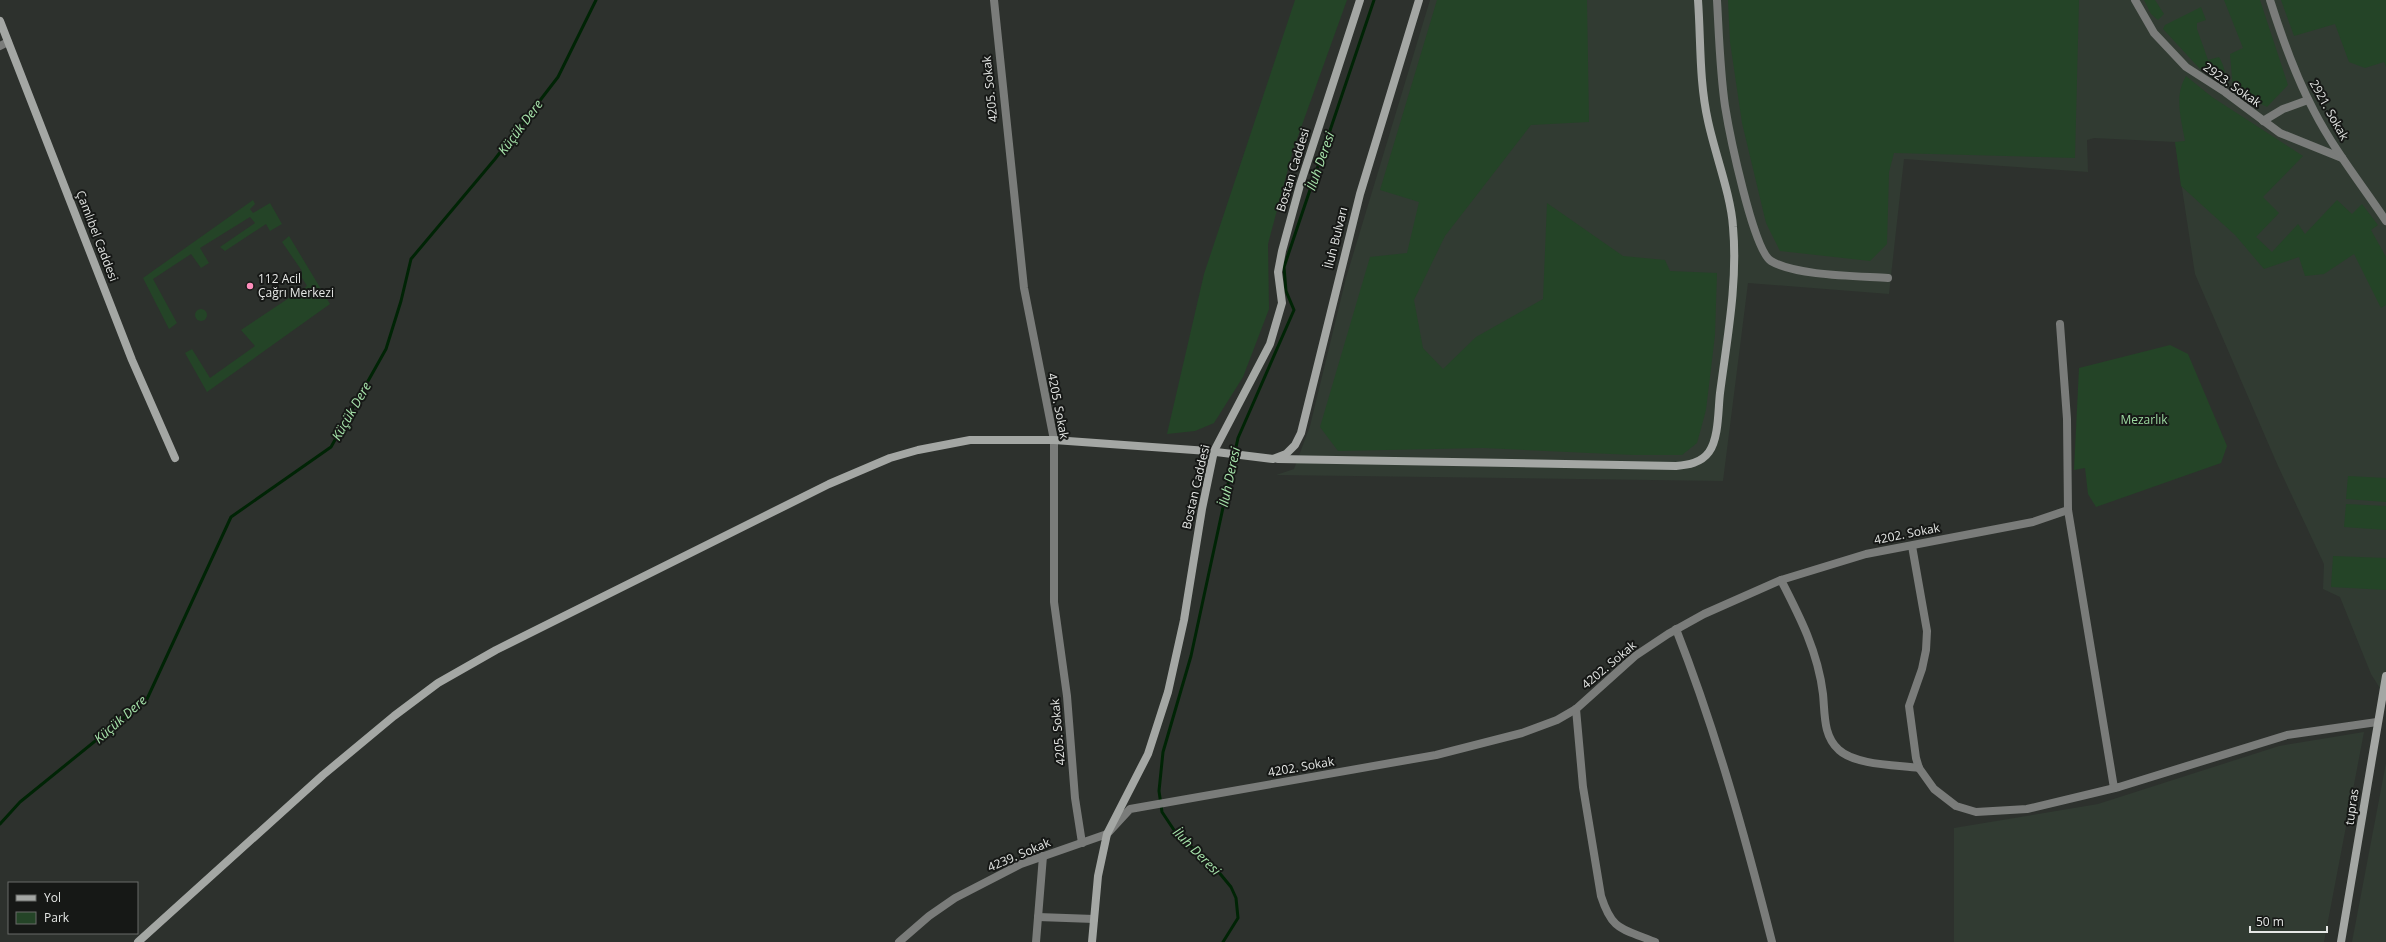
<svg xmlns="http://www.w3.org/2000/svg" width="2386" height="942" font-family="'Open Sans',sans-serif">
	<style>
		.built { fill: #313b32 }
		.green { fill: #244427 }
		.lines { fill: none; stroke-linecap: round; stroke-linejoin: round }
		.stream { stroke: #002405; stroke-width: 3 }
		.street { stroke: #7a7c7a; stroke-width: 8 }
		.secondary { stroke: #a4a7a4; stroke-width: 8 }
		.poi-dot { fill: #fe8ebc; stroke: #161816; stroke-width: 1.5 }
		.labels { text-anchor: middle; stroke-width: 4; stroke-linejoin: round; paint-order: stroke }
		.street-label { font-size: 12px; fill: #e5e7e5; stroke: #161816 }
		.poi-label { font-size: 12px; fill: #e5e7e5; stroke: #161816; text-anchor: start }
		.park-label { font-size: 12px; fill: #9dd9a1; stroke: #161816 }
		.water-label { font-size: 13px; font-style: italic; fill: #a7e4ab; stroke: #161816 }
	</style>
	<rect width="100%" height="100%" fill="#2d312d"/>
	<g class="built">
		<polygon points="1430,0 2386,0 2386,698 2371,674 2340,597 2323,589 2324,564 2278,466 2195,274 2175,142 2094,138 2087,140 2088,172 1904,159 1889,294 1748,283 1723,481 1276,475 1294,469 1310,426 1346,278"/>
		<polygon points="2364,732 2324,942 1954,942 1954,828 2098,804 2279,746"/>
		<polygon points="2386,763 2386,942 2352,942"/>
	</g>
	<g class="green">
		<polygon points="1295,0 1347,0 1293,150 1268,244 1269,309 1243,377 1214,423 1195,431 1167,434 1204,274"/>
		<polygon points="1437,0 1587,0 1589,122 1531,125 1445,236 1414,300 1423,348 1443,369 1476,337 1543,299 1547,203 1623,256 1665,260 1670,271 1717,273 1715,335 1706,410 1697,443 1682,455 1633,455 1483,448 1338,451 1320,427 1370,257 1407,253 1419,202 1380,190"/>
		<polygon points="1728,0 2079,0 2075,158 1894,153 1889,172 1887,244 1870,261 1780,251 1766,223 1742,123 1730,42"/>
		<polygon points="2144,0 2155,0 2164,14 2158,20 2151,14"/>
		<polygon points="2224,0 2260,0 2288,85 2267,107 2233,90 2230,54 2243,48"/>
		<polygon points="2281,0 2386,0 2386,67 2384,62 2365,68 2349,62 2335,24 2294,36"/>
		<path d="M2201,7L2206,20L2197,23V29L2208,60L2219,57C2224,66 2228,77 2225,87L2200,69L2163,29L2165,25Z"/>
		<path d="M2186,76L2212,97L2303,156L2263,197L2279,213L2256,237L2272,252L2298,224L2305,234L2337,200L2352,214L2362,204L2378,225L2371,230L2386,257V305L2381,308L2354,254L2324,274L2305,276L2299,257L2264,269L2235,235L2181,186L2175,142L2185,141C2181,118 2174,96 2186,76Z"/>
		<polygon points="253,200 255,204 250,209 253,213 270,203 282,224 270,231 266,224 225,251 220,247 255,223 250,217 200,248 209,263 201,268 191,254 153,279 177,323 169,329 143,278"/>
		<polygon points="289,236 330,304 207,392 185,353 192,349 210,378 255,346 241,330 307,286 299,273 302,271 282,242"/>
		<circle cx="201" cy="315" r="6"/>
		<polygon points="2170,345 2188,354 2227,446 2221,463 2096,507 2088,494 2085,468 2074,470 2079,368"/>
		<polygon points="2348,476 2386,478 2386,502 2346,499"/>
		<polygon points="2346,504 2386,506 2386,530 2344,527"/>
		<polygon points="2333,556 2386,558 2386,590 2331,587"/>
	</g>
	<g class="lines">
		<g class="stream">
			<polyline points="0,824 20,802 147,699 231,517 331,447 386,349 401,301 411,259 495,159 558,77 596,0"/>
			<polyline points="1223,942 1238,918 1236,898 1231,887 1217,870 1176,833 1162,812 1159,791 1163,752 1191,656 1238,438 1294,310 1286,291 1284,267 1374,0"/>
		</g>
		<g class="street">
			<polyline points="994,0 1024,288 1054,440 1054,602 1067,696 1075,798 1082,843"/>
			<path d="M1717,0C1719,35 1720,71 1725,106C1729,131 1753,250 1771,261C1796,276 1858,276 1888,278"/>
			<polyline points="2135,0 2154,33 2186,67 2225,92 2280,133 2342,158"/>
			<path d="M2270,0C2282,38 2295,75 2314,111C2334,150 2362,185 2386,221"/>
			<polyline points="0,46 8,42"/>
			<polyline points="2263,121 2283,109 2308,100"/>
			<polyline points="2060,324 2067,419 2068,510 2114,788"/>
			<polyline points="1912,546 1927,631 1926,650 1922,669 1909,706 1916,758 1919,768 1934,789 1956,806 1976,812 2027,809 2119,787 2287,735 2377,722"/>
			<path d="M1781,580C1800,617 1818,652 1823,694C1825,714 1823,736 1839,750C1855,765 1897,765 1919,768"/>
			<path d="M1676,629C1716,731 1745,836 1772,942"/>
			<path d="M1576,709L1583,787L1601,896C1613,933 1623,928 1655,942"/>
			<polyline points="1038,917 1094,919"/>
			<polyline points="899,942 929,916 955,898 1021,864 1107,834 1130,809 1436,755 1522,733 1557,720 1576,709 1635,656 1668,634 1704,614 1781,580 1866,554 2033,522 2068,510"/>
			<polyline points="1036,942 1043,856"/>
		</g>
		<g class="secondary">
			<polyline points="0,21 132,360 175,458"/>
			<path d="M1278,459L1676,466C1688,465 1701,463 1709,452C1719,438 1718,410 1720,393C1727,339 1738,282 1733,227C1731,195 1715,154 1708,121C1699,81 1701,41 1698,0"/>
			<polyline points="138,942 323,775 394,716 438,683 496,650 829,484 890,458 918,450 970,440 1054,440 1208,451 1273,459 1286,454 1295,445 1301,433 1360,194 1419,0"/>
			<polyline points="1092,942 1098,876 1107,834 1148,754 1168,692 1184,620 1202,509 1214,451 1270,344 1282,303 1278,272 1282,251 1300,185 1360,0"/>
			<polyline points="2341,942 2386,676"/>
		</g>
	</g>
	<circle class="poi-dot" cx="250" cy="286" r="4"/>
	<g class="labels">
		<g class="street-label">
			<text transform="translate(2232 85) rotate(35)" y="4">2923. Sokak</text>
			<text transform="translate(990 89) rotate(-96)" y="4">4205. Sokak</text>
			<text transform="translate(2329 110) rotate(61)" y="4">2921. Sokak</text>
			<text transform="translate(1293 170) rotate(-73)" y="4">Bostan Caddesi</text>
			<text transform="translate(97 236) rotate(69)" y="4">Çamlıbel Caddesi</text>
			<text transform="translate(1336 238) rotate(-76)" y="4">İluh Bulvarı</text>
			<text transform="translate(1058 406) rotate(79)" y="4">4205. Sokak</text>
			<text transform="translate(1196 487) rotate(-77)" y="4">Bostan Caddesi</text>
			<text transform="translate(1907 534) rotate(-11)" y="4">4202. Sokak</text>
			<text transform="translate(1609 665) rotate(-40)" y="4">4202. Sokak</text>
			<text transform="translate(1058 732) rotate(-95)" y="4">4205. Sokak</text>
			<text transform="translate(1301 767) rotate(-10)" y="4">4202. Sokak</text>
			<text transform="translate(2352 807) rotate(-82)" y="4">tupras</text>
			<text transform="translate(1019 855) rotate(-23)" y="4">4239. Sokak</text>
		</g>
		<g class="poi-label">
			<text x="258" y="283">112 Acil<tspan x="258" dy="14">Çağrı Merkezi</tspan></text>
		</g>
		<g class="park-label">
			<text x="2144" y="424">Mezarlık</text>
		</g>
		<g class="water-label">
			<text transform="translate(520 127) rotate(-53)" y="5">Küçük Dere</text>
			<text transform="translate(1320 161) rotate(-71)" y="5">İluh Deresi</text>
			<text transform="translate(351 411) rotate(-60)" y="5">Küçük Dere</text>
			<text transform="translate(1229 477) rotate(-78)" y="5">İluh Deresi</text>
			<text transform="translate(120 719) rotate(-41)" y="5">Küçük Dere</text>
			<text transform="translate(1197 851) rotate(45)" y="5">İluh Deresi</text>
		</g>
	</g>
	<rect x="8" y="882" width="130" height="52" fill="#161816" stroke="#696b69"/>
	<rect x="16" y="895" width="20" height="6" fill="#a4a7a4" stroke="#696b69"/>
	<text x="44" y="902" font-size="12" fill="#e5e7e5">Yol</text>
	<rect x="16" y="912" width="20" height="12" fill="#244427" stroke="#696b69"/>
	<text x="44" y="922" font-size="12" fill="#e5e7e5">Park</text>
	<path d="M2250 926v6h77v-6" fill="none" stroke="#e5e7e5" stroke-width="2"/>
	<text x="2256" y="926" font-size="12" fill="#e5e7e5" stroke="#161816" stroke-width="3" paint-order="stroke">50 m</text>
</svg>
